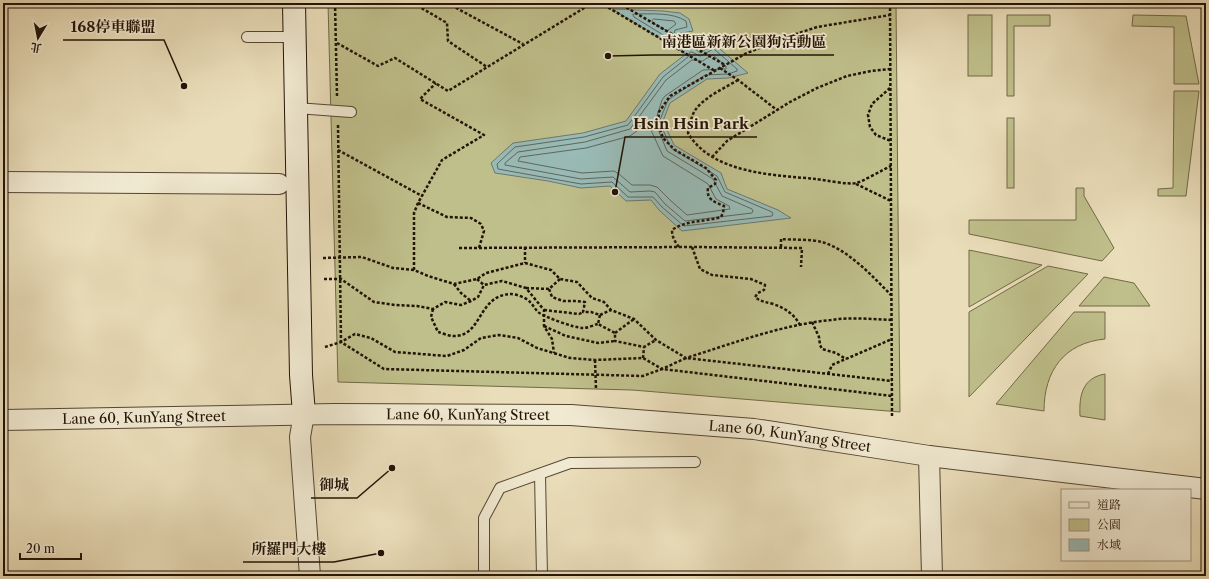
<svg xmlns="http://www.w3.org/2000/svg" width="1209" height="579" font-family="'Libre Caslon Text','Noto Serif TC',serif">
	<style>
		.green { fill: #bfbf8b; stroke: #716948 }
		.water { fill: #99bbb6; stroke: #6a7870 }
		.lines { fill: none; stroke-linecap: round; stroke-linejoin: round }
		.shore { stroke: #5e675e; stroke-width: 1 }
		.lane-casing { stroke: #554633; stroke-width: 12 }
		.street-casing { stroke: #554633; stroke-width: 22 }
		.secondary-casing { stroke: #231306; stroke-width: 24 }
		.path { stroke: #231306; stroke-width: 2.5; stroke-dasharray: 3 2; stroke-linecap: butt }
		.lane { stroke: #f1ead2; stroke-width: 10 }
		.street { stroke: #f1ead2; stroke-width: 20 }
		.secondary { stroke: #f1ead2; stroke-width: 22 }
		.path-bridge { stroke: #231306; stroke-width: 2.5; stroke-dasharray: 3 2; stroke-linecap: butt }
		.labels { text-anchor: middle; stroke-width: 3.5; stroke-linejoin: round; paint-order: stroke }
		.street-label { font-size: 14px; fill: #231306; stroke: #f1ead2 }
		.leader { fill: none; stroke: #231306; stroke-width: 1.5 }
		.callout-dot { fill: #231306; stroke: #f1ead2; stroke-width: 1.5 }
		.callout-label { font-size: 15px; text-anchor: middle; font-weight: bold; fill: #231306; stroke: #f1ead2; stroke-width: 3.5; stroke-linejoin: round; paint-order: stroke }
	</style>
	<rect width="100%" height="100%" fill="#eadeba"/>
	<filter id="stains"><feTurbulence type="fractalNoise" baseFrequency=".005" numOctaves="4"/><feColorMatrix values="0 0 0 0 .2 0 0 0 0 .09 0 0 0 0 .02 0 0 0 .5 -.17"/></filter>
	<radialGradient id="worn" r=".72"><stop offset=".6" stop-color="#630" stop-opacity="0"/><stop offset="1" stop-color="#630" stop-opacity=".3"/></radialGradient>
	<g class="green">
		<polygon points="328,3 896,3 900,412 632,390 338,382"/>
		<rect x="968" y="15" width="24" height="61"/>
		<polygon points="1007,15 1050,15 1050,26 1014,26 1014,96 1007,96"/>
		<polygon points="1133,15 1186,16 1199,84 1174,84 1174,27 1132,26"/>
		<polygon points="1174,91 1199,91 1186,196 1158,196 1158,189 1173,188"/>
		<rect x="1007" y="118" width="7" height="70"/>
		<polygon points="1206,155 1206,196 1202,197"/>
		<polygon points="1076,188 1084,188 1084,196 1114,248 1102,261 969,234 969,220 1076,220"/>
		<polygon points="969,250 1042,265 969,307"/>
		<polygon points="1048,266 1088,274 969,397 969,312"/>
		<polygon points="1104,277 1134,283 1150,306 1079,306"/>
		<path d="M1074,312H1105V339C1064,343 1044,371 1044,411L996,404Z"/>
		<path d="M1105,374V420L1080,416C1079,396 1082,378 1105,374Z"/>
	</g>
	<polygon class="water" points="612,9 663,11 680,13 689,19 693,31 677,34 700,53 714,44 748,73 728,78 707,79 670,103 663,121 674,145 721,173 727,189 778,210 791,218 682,231 659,210 651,200 626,201 610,186 581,188 548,181 495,173 491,163 513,143 583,133 626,121 660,74 686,54"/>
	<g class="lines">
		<g class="shore">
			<path d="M635,14C651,14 672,12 686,21L687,27L675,30L674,34L675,39L673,41L634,17L633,15Z"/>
			<polygon points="654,19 674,21 676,24 667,31 653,23 652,21"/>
			<polygon points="714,49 737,69 737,71 728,74 705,75 668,100 660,120 660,123 671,148 717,176 725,192 772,212 773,214 772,216 684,226 662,207 653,197 628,197 612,182 581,184 498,169 497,164 515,147 584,137 628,125 663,77 688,57 690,52 692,52 700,56"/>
			<polygon points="713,55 726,66 726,69 703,70 665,96 662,100 655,122 667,151 713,179 722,196 752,209 753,211 752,213 685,221 665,204 655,192 650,191 630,192 613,177 581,179 505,165 505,163 518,152 585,142 630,129 666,80 692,60 702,61"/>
			<polygon points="645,120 648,121 650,128 663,156 708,184 716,199 729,206 730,209 687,215 670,200 657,187 650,185 632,185 619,174 614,171 582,173 518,161 520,157 586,148 630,136 637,131"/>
		</g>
		<defs>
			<g id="lane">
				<polyline points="247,37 295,37"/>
				<polyline points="296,108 351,112"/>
				<polyline points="540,474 542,576"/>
				<polyline points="484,576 484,518 500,488 570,463 695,462"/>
			</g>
			<g id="street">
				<polyline points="3,182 279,184"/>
				<polyline points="304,414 300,437 310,576"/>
				<path id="s1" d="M3,420L334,414L571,415L754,429L929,456L1206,489"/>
				<polyline points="929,456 932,576"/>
			</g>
			<polyline id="secondary" points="294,3 301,375 304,414"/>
		</defs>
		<use href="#lane" class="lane-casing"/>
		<use href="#street" class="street-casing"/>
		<use href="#secondary" class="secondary-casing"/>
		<g class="path">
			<polyline points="335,3 337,96"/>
			<polyline points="413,3 447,23 448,41 487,67"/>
			<polyline points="447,3 523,44"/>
			<polyline points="546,3 664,6 668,3"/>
			<polyline points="890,3 892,417"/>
			<polyline points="604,5 715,71"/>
			<polyline points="337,43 378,66 395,58 448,91 589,5"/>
			<polyline points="720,68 738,80 777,110"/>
			<path d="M738,80C725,88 706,96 696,109C691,115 690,126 688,133C712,174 775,175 816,179C824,180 849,185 856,183C862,182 884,169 891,166"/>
			<polyline points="890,88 872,104 868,115 870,127 876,135 891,141"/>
			<polyline points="338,125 341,342 384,369 643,376 662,369 892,396"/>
			<polyline points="338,150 422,196"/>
			<polyline points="712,157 727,141 790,102 817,88 847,76 871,71 891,69"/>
			<polyline points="856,184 891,201"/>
			<polyline points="418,203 447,217 471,218 481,224 484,231 479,248"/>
			<polyline points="525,247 525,263"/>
			<path d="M679,247C675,242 672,237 672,230C686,220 705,222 721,217L723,213L724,206C715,202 706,200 708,188L715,184L716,180L706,168L675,150L663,138L658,124L659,112L670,96L745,54L778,40L817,27L890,15"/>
			<path d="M692,247L700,269L712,275L751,279L765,285L764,290L758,293L755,297C761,302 766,302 773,304C785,308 794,314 800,325"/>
			<path d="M781,247V239C793,240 811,239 822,242C849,250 872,276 891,295"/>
			<polyline points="459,248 692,247 802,248 801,267"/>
			<path d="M323,258L362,257L393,268L414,270L428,276L454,284L477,279L486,273L525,263L551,270L560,279L577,282L592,298L604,302L611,310L634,319L656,340L686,358C734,343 781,325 831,320C851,317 872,319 892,320"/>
			<polyline points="414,270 414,213 418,203 442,160 484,135 420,99 436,83"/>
			<polyline points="324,279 341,279 374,302 395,305 417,306 433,309 445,302 461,305 471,301 478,297 484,285 502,281 526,288 544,310 544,326 552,339 554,353"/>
			<polyline points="477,279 484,285"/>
			<polyline points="560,279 549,289 552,297 563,301 576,301 585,302 583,312 591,312 600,315 598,324 615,333 615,341 644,347 656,340"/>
			<polyline points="454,284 461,293 471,301"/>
			<polyline points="526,288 549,289"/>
			<path d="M433,309L431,317L438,332C442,333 448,336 453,336C483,337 477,295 511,294C516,294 527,298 530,302C533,305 535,309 538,312C544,317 575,328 583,328C588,328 594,325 598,324"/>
			<polyline points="544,310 579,314 583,312"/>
			<polyline points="600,315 611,310"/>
			<polyline points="812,322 819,337 820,345 822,349 836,353 846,359"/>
			<polyline points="544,326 566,336 598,343 615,341"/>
			<polyline points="615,333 634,319"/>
			<polyline points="325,347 341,342 355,334 371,338 395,352 447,356 464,350 481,338 499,335 518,338 537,348 570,358 595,360 643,358 662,369 686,358 892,381"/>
			<polyline points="643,358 644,347"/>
			<polyline points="595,360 596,389"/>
			<polyline points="828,374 832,365 892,339"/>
		</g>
		<use href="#lane" class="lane"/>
		<use href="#street" class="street"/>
		<use href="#secondary" class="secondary"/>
		<polyline class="path-bridge" points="622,5 725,65"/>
	</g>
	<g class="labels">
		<g class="street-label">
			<text dy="5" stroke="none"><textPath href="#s1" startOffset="465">Lane 60, KunYang Street</textPath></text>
			<text dy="5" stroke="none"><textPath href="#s1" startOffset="141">Lane 60, KunYang Street</textPath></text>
			<text dy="5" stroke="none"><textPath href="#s1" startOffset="788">Lane 60, KunYang Street</textPath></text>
		</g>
	</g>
	<path class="leader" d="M184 86L164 40H63M608 56L653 55H834M615 192L625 137H757M392 468L357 498H311M381 553L334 562H243"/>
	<g class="callout-dot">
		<circle cx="184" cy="86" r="4"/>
		<circle cx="608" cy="56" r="4"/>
		<circle cx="615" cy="192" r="4"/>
		<circle cx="392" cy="468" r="4"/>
		<circle cx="381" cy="553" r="4"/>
	</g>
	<g class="callout-label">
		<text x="113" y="32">168停車聯盟</text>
		<text x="744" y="47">南港區新新公園狗活動區</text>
		<text x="691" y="129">Hsin Hsin Park</text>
		<text x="334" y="490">御城</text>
		<text x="289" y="554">所羅門大樓</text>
	</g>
	<rect width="1209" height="579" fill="none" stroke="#eadeba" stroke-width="16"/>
	<rect x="4" y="4" width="1201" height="571" fill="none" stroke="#231306" stroke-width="2"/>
	<rect x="8" y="8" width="1193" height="563" fill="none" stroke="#231306"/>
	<rect x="1061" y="489" width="130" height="72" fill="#f1ead2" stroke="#9f9480"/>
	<rect x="1069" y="502" width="20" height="6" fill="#f1ead2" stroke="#9f9480"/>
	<text x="1097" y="509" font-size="12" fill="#231306">道路</text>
	<rect x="1069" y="519" width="20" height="12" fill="#bfbf8b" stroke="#9f9480"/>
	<text x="1097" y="529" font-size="12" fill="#231306">公園</text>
	<rect x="1069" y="539" width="20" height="12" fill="#99bbb6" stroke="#9f9480"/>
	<text x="1097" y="549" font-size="12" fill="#231306">水域</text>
	<g transform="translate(38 38) rotate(190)" stroke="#f1ead2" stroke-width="3" paint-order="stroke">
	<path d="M0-3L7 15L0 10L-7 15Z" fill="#231306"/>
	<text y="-6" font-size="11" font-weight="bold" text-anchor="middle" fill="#231306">北</text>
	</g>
	<path d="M20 553v6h61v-6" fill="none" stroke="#231306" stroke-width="2"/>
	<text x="26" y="553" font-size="12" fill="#231306" stroke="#f1ead2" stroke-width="3" paint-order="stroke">20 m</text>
	<rect width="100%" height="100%" filter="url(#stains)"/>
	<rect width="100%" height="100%" fill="url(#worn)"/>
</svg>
